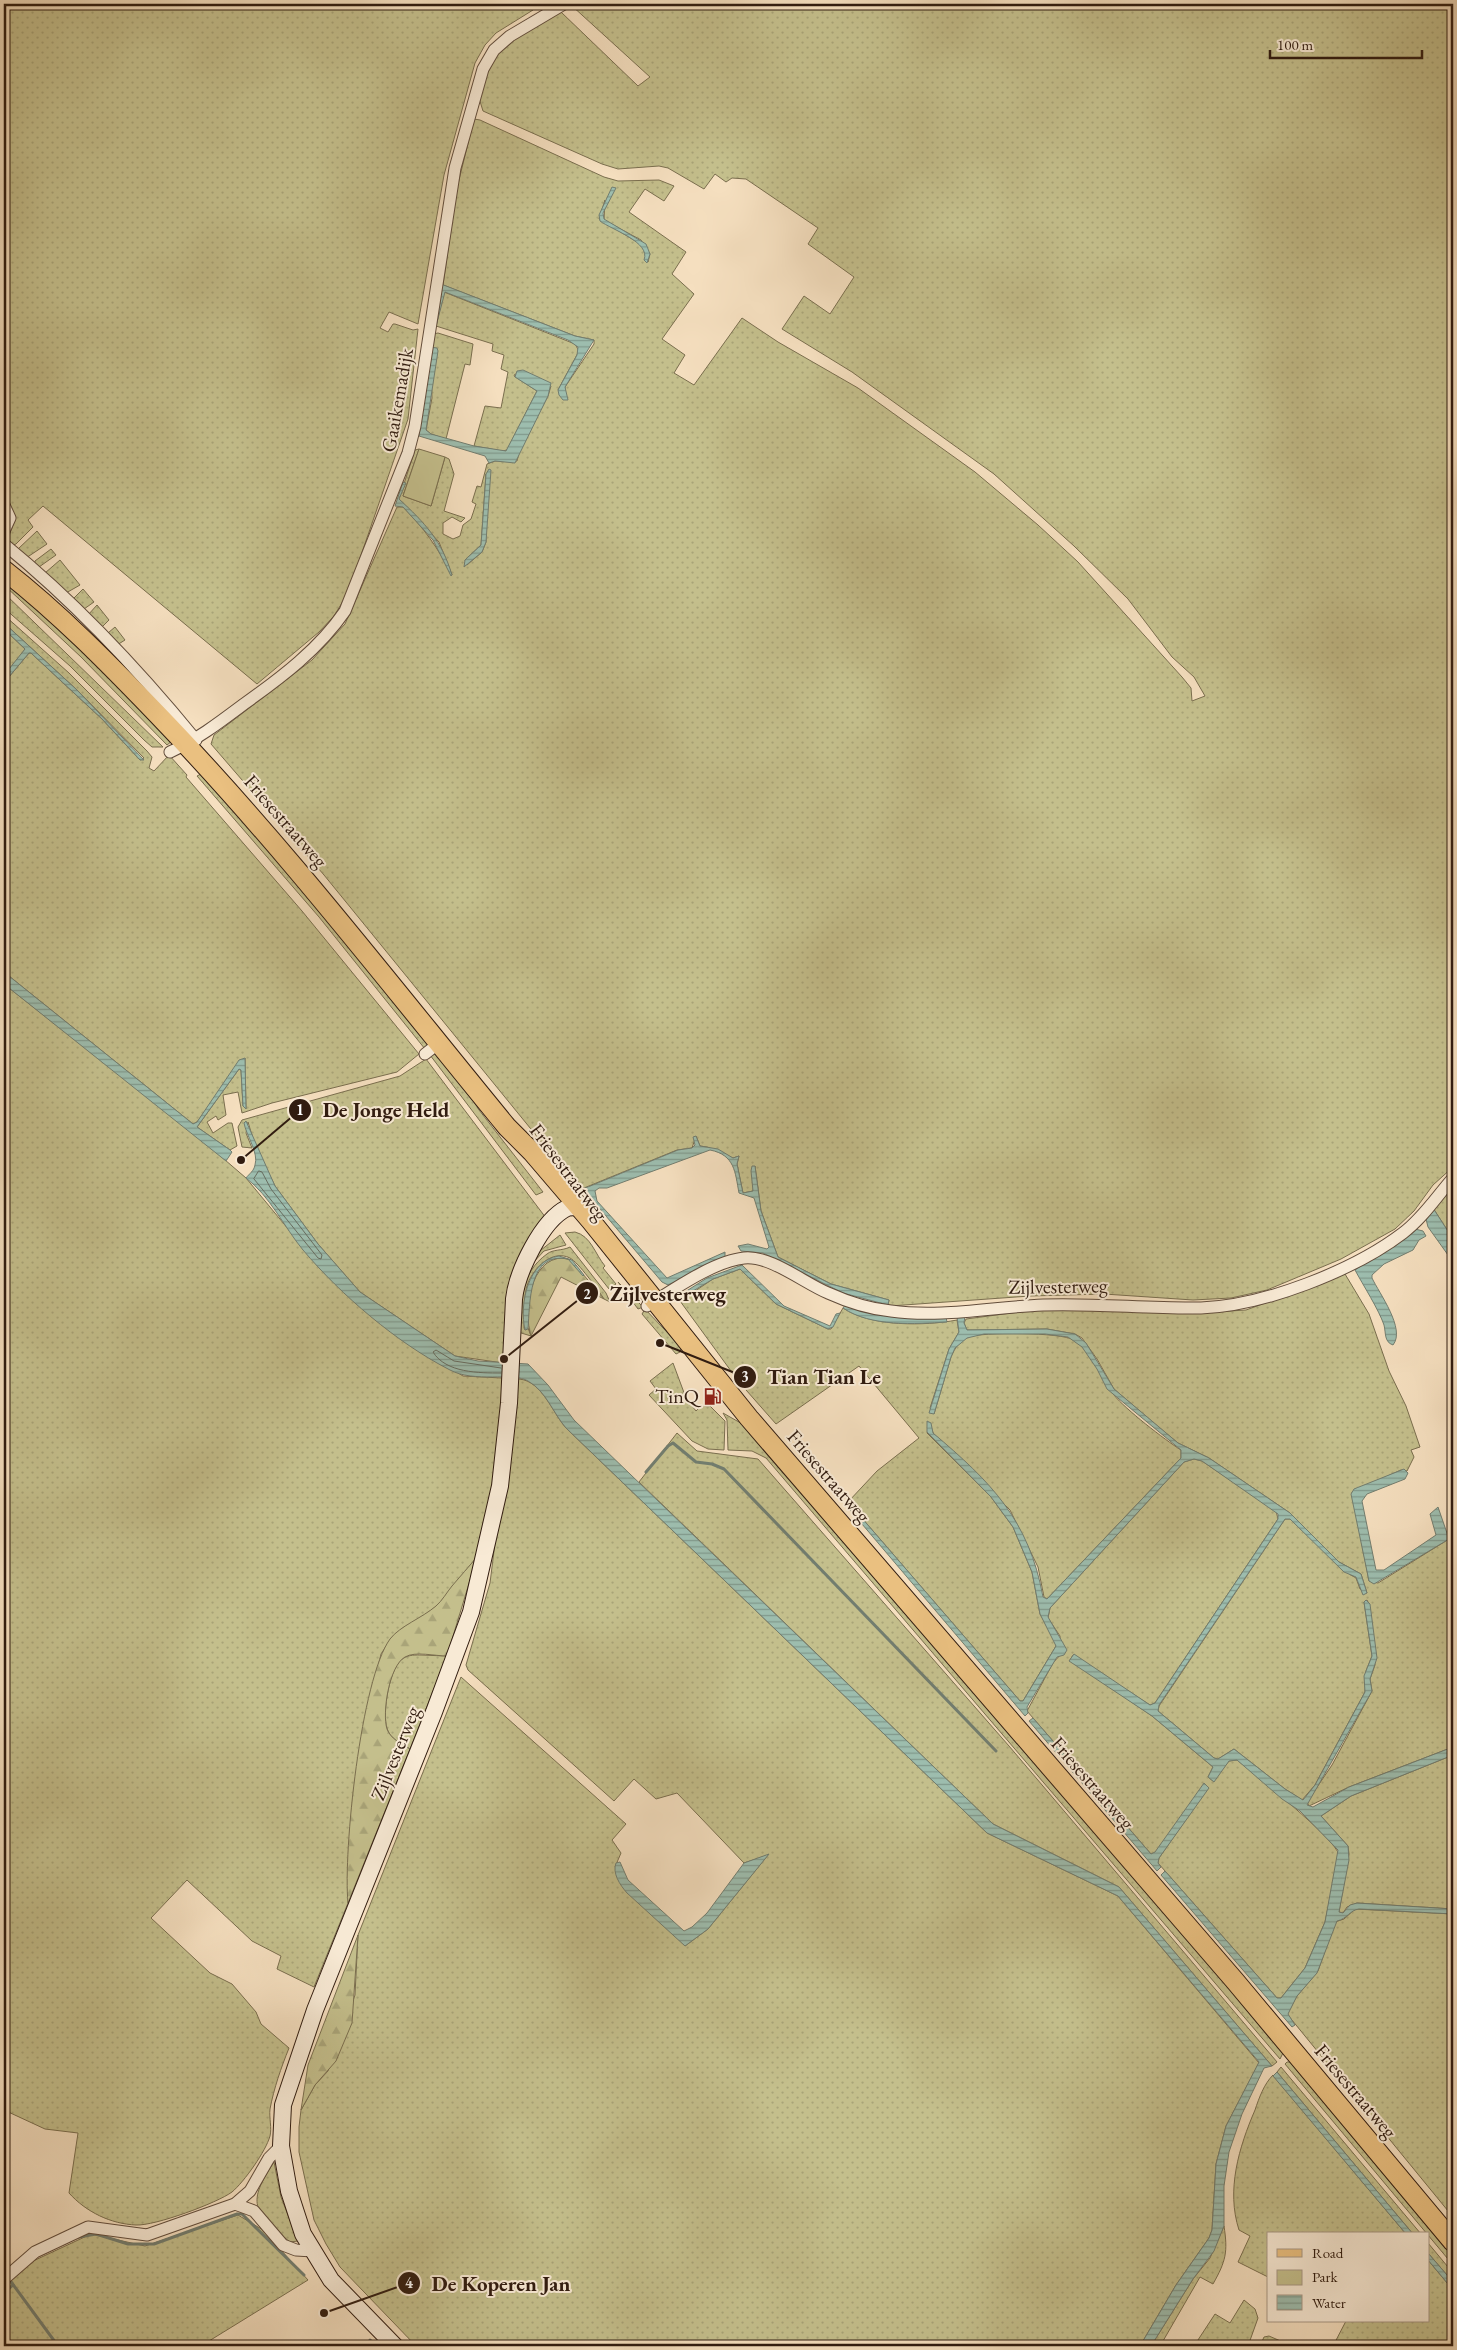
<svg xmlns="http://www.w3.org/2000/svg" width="1457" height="2350" font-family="'EB Garamond',serif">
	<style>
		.green { fill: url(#green-dots); stroke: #7a6e4e; fill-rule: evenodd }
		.forest { fill: url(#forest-firs); stroke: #7a6e4e }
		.pitch { fill: #c4bf8c; stroke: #7a6e4e }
		.water { fill: url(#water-rules); stroke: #727d6f }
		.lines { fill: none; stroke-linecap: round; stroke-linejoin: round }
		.shore { stroke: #676c5f; stroke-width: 1 }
		.stream { stroke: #727d6f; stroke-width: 3 }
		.minor-casing { stroke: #624d3c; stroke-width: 13 }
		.secondary-casing { stroke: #311c10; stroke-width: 18 }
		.primary-casing { stroke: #311c10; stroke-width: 21 }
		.minor { stroke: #f8ead5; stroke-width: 11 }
		.secondary { stroke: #f8ead5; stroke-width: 16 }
		.primary { stroke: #eac080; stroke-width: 19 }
		.labels { text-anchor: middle; stroke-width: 4; stroke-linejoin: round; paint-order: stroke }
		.street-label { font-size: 20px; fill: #311c10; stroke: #f8ead5 }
		.poi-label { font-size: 20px; fill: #311c10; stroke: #f8ead5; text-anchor: end }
		.leader { fill: none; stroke: #311c10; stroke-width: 2 }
		.callout-dot { fill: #311c10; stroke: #f8ead5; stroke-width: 2 }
		.mark-label { font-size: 15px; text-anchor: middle; font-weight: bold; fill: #fff }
		.callout-label { font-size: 21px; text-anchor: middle; font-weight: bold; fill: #311c10; stroke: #f8ead5; stroke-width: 4; stroke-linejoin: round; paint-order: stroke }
	</style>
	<defs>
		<pattern id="green-dots" width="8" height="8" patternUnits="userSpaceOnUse" patternTransform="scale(1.25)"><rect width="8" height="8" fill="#c4bf8c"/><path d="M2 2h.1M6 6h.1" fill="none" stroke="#a9a478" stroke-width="1.8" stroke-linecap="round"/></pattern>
		<pattern id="forest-firs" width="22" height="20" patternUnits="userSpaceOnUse" patternTransform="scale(1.25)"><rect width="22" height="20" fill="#c4bf8c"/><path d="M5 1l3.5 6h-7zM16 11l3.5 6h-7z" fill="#a9a478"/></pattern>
		<pattern id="water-rules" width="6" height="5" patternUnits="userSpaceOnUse" patternTransform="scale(1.25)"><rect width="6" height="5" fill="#9dbdae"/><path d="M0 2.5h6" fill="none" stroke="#81998c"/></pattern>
	</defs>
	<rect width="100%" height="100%" fill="#f5dfbf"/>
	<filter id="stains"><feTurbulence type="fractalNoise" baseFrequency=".004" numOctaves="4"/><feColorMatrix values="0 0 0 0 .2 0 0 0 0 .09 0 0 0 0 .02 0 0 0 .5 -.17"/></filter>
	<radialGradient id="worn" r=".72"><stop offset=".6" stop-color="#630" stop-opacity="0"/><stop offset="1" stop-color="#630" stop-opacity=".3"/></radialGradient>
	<g class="green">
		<path d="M4,4H526L533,10L496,33L485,45L475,63L444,175L418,324L389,312L380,328L388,332L393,324H395L413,330L418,329L408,419L348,593L334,616L319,632L257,684L43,506L28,520L33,527L16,544L13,545L8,541C12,520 22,522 4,499Z"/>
		<path d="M573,4H1453V1167L1433,1185L1414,1211L1395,1229L1341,1259L1267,1290L1231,1298L1193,1300L1104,1294L1030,1296L890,1306L888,1305L889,1300L831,1284L778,1257L761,1211L755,1166L753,1191L743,1193L737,1164L739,1156L733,1158L707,1147L700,1146L696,1136L692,1148L677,1150L584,1188L548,1150L324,875L211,744L214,735L312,660L345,624L397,507H403C424,528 438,548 452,575L439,542L399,499L415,450L419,449L403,496L431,506L445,457L449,459L454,474L444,511L465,518L461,522L452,517L443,523V534L453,539L460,536L463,525L471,519L476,504L472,502L477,486L481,487L487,464L495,461H517L519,452L548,396L551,386L515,374L514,376L537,391L507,450L502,451L474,446L485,406L501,408L508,372L501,369L504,355L492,351L493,344L436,326L444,292L575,344L579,351L558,390L565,393V387L594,344V340L575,336L443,285L457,188L474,119L480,120L604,177L618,181L659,180L674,186L664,201L645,189L629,212L686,252L672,274L694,294L662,339L685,355L674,373L694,385L742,318L778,342L858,388L975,472L1038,525L1078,562L1182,677L1191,688L1192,701L1205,696L1194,677L1172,657L1128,599L1074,546L994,474L852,372L782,329L804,296L830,314L854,277L808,244L818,228L746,179L732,178L726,182L715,174L704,189L668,168L659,166L618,169L602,164L483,111L479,98L487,74L500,49L515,37L561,12L638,86L650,77L571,5ZM605,200L604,220L641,240L650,254L648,262L642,245L599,219ZM486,474V542L482,552L467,565L465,560L481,545Z"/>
		<polygon points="438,333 473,344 470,365 465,364 446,439 431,434 426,430 432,398 430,347 433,334"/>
		<polygon points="37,531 47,544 26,558 18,549"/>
		<polygon points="51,549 56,555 39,567 34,566 35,561"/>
		<polygon points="60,560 80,585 66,593 45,573"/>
		<polygon points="4,576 53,619 172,741 167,745 81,657 4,585"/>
		<polygon points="83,589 94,602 84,609 73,599"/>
		<polygon points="4,593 163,747 152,747 144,740 70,666 4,608"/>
		<polygon points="97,605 109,620 102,627 88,615"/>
		<polygon points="4,615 69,673 147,751 152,757 149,768 154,771 169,755 187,775 186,777 302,911 419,1054 397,1072 272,1103 242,1113 238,1092 223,1095 226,1115 218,1120 216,1116 207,1122 213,1133 228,1123 232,1123 237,1146 230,1150 197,1127 239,1069 241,1070 243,1106 246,1109 245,1058 197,1122 193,1124 4,972 4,629 25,649 8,678 29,653 31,653 102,719 140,760 144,758 77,690 4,623"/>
		<polygon points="115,627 125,640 117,645 108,633"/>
		<polygon points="201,774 205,774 429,1044 425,1049 319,917 197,776"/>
		<path d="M4,984L196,1135L246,1178L327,1276L362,1308L397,1335L463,1376L502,1378L499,1454L477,1557L438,1605L415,1622L404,1627L392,1637L381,1654L364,1726L355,1783L350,1832L348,1903L314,1987L277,1969L281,1956L252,1941L187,1880L151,1918L210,1973L232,1984L256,2012L261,2024L289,2048C281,2068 274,2088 270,2109C269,2118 272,2128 270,2136C266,2151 244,2182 232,2192C217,2203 155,2226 136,2225C111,2224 86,2212 69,2193L78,2133L45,2129L4,2110Z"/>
		<polygon points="436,1052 459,1077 479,1110 543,1192 536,1195 430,1055"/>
		<polygon points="426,1059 546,1218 540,1227 503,1363 455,1356 360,1292 318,1244 275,1186 255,1145 248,1122 246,1133 252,1148 242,1147 238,1127 242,1120 400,1076"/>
		<polygon points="1453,1185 1453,1239 1433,1208"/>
		<path d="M575,1232C591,1236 595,1254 605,1266L603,1268L616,1284L609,1289L565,1233Z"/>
		<polygon points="560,1235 566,1245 544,1251 530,1266 536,1254"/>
		<path d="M570,1247L606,1293L610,1302L604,1299C599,1291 578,1262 570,1258C552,1249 534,1268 528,1283C523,1296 525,1314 524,1328L525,1330L528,1328L531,1336L518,1332C521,1303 520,1273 547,1254C553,1249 562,1251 570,1247Z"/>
		<path d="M740,1269L776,1304L828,1329H831L843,1308C871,1327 925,1326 957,1320L959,1332L949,1349L930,1408L934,1414L951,1357C955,1348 959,1341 968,1337C982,1332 1061,1332 1074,1340C1090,1349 1102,1380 1114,1395C1125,1409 1165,1440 1181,1450V1458L1047,1599L1044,1597L1038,1567L1010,1510L933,1433L930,1423L927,1433L991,1497L1013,1527L1032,1572L1040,1614L1055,1641L1056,1646L1023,1701H1020L848,1502L877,1471L919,1438L859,1366L776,1424L739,1382L680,1301L713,1279Z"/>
		<polygon points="1345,1274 1369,1314 1389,1371 1406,1406 1420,1447 1411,1450 1414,1457 1407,1471 1401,1470 1352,1492 1369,1581 1378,1583 1449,1539 1453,1552 1453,1747 1349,1787 1309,1806 1307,1802 1332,1765 1372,1691 1370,1679 1375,1665 1369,1604 1367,1600 1364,1602 1372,1656 1366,1671 1365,1692 1315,1785 1302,1800 1285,1789 1234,1749 1218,1759 1214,1758 1158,1711 1159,1706 1285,1519 1290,1519 1349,1574 1356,1578 1360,1589 1367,1593 1361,1574 1339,1562 1290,1513 1209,1458 1178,1443 1155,1424 1114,1389 1097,1359 1082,1338 1075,1334 1047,1329 967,1330 964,1323 966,1319 1042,1309 1198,1313 1246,1310"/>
		<polygon points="618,1282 643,1307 638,1309"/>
		<polygon points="645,1309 681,1347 680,1352 676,1354 642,1314"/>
		<polygon points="673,1363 686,1398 696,1411 701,1406 710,1406 725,1421 724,1450 708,1449 692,1441 649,1395 656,1389 650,1381"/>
		<path d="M519,1379C542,1381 552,1412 566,1428L987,1833L1118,1896L1259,2063L1226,2126L1216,2164L1212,2230L1209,2238L1176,2285L1140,2346H416L340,2267L326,2244L314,2220L299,2152V2127L301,2110L315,2085L328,2071L355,1995L358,1935L461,1677L626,1824L612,1840L621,1853L615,1867L685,1946L708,1929L768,1855L744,1863L677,1793L656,1799L634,1779L614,1801L468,1670L466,1665L490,1583L515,1383Z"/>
		<polygon points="723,1413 753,1430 1284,2051 1280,2059 766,1458 752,1451 728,1450 727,1420"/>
		<polygon points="677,1433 697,1451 758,1459 1009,1746 1277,2062 1272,2066 1119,1887 993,1824 639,1482"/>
		<path d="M1194,1459L1202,1461L1276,1511L1278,1519L1155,1703L1150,1705L1073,1655L1070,1660L1152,1716L1213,1767L1208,1777L1213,1781L1229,1761L1237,1760C1254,1774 1336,1839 1339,1855L1325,1922L1305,1968L1281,1998H1277L1158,1863L1159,1858L1208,1788L1155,1853L1151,1854L1027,1711L1053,1663L1060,1655V1636L1048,1618L1050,1608L1184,1462Z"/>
		<path d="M420,1655L447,1656L410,1749C402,1744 392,1740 388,1731C381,1717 389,1670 401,1660C407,1655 413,1655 420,1655Z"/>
		<polygon points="1453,1755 1453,1909 1357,1903 1347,1907 1343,1913 1339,1912 1349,1854 1348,1846 1321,1816 1351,1796"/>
		<polygon points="1355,1909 1453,1914 1453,2217 1287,2014 1297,1996 1318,1971 1335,1922 1344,1919"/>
		<polygon points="1287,2062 1292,2062 1453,2251 1453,2265 1285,2064"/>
		<polygon points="1281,2067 1421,2234 1413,2234 1277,2072"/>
		<path d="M1273,2075L1406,2234H1268V2277L1238,2262L1250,2236L1239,2230C1226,2190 1239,2147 1255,2110C1259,2098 1264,2084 1273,2075Z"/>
		<path d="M274,2162L281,2197L298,2241L290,2242C252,2211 247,2203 274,2162Z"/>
		<polygon points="238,2215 263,2230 308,2280 209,2341 209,2346 4,2346 4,2286 31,2262 91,2234 145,2246"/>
		<path d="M1224,2226C1228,2252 1226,2261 1213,2284L1200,2277L1163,2341L1172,2346H1151L1193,2279L1210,2258Z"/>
		<polygon points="1428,2243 1453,2273 1453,2282 1428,2253"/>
		<polygon points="1428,2260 1453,2290 1453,2346 1333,2346 1346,2321 1428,2321"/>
		<polygon points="1244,2300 1255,2309 1258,2318 1248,2346 1194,2346 1215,2314 1230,2323"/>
		<polygon points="1269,2336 1292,2346 1260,2346 1264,2337"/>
	</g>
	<g class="forest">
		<path d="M563,1258L571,1260L604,1299L561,1277L531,1336C523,1311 530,1258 563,1258Z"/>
		<path d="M477,1557L447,1656C435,1656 415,1651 405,1657C389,1666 382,1713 387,1729C390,1738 401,1744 410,1749L348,1903C343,1851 361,1679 390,1639C400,1626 422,1618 436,1606C442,1601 447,1592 452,1586C460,1576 469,1567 477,1557Z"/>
		<polygon points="358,1935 352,2023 336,2061 315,2085 301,2110 308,2065"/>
	</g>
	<polygon class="pitch" points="419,449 445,457 431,506 403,496"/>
	<g class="water">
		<path d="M612,187L616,188L603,213L604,219L646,244L650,254L647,263L644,260C651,242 612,230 600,221L599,215Z"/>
		<polygon points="441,284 575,336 594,340 565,387 568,400 563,400 559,395 558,390 577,355 578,347 568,340 445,292 436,326"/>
		<polygon points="430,347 437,348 438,351 426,430 431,434 474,446 506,451 537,391 515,377 517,371 523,370 551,383 548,396 515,463 495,461 489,463 485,456 419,436"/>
		<polygon points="489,469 491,470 486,542 482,552 464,567 465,560 481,545 486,474"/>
		<path d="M403,482L406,483L399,499C425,523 442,541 452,575L451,576L433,540L403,507L395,506Z"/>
		<polygon points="4,623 77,690 144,760 140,760 102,719 31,653 29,653 8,678 6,678 5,674 25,649 4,629"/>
		<polygon points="4,972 193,1124 197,1122 239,1060 245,1058 246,1109 243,1106 241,1070 239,1069 197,1127 230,1150 232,1152 226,1161 4,984"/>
		<path d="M246,1121L275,1186L318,1244L360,1292L455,1356L478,1361L528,1364L548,1385L574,1420L993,1824L1119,1887L1272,2066L1264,2068L1242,2114L1229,2152L1224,2186V2226L1214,2251L1193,2279L1151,2346H1140L1176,2285L1209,2238L1212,2230L1216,2164L1226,2126L1259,2062L1118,1896L987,1833L566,1428C553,1413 546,1391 528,1381C513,1372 474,1383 450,1370C397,1343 341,1295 303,1250C284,1227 270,1196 246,1178C249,1174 254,1171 255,1165C259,1153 246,1135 244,1123Z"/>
		<path d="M696,1136L700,1146L718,1149L733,1158L739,1156L737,1164L743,1193L753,1191L751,1171L752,1166H755L761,1211L778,1257L831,1284L889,1300L888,1305L843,1293L763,1253L741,1251L738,1246L748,1244L767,1249L769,1247L754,1198L739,1193C735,1172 735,1155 710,1150L607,1188H599L595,1191L597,1201L667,1278L725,1252V1257L668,1285L662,1282L583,1189L678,1150L692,1148L695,1145L693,1137Z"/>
		<polygon points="1433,1208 1453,1239 1453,1262 1428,1227 1426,1219"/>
		<path d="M1415,1229L1423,1231L1426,1236L1419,1240L1413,1250L1384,1264L1372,1275V1278C1379,1293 1406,1329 1393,1345C1384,1342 1386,1333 1384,1325C1379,1310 1363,1285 1355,1270Z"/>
		<path d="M559,1256L572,1260L584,1275L583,1276L568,1259C528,1251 530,1304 528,1329L525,1330C519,1304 528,1260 559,1256Z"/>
		<polygon points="742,1265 784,1306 830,1326 836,1314 840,1313 833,1327 828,1329 776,1304 740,1269 713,1279 678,1300 677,1297 707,1278"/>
		<path d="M845,1305C881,1319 909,1318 946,1317L947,1322C915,1324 871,1327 843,1308Z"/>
		<path d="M965,1316L964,1323L967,1330L1047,1329L1075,1334L1086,1343L1114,1389L1178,1443L1209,1458L1290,1513L1339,1562L1361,1574L1367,1593L1363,1595L1356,1577L1344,1572L1290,1519H1285L1159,1705L1158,1711L1214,1758L1218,1759L1234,1749L1285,1789L1303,1800L1315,1785L1365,1692L1364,1676L1372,1656L1364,1602L1366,1600L1370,1604L1377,1658L1370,1679L1372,1691L1307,1805L1313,1807L1349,1787L1453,1747V1755L1351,1796L1321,1816L1348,1846L1349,1860L1339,1912L1343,1913L1350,1905L1357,1903L1453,1909V1914L1359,1909C1350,1910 1347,1919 1337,1921L1317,1973L1297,1996L1288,2014L1295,2025L1292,2027L1161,1875L1165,1871L1277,1998H1281L1305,1968L1325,1922L1338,1850L1300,1811L1282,1799L1237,1760L1229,1761L1214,1782L1208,1777L1213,1767L1152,1716L1069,1661L1074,1654L1150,1705L1155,1703L1278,1519V1514L1202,1461L1194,1459L1184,1462L1050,1608L1048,1617L1067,1650L1064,1655L1057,1657L1027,1707L1028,1713L1025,1716L845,1504L848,1502L1020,1701H1023L1056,1646L1040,1614L1032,1572L1013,1527L991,1497L927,1432V1421L931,1423L933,1433C991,1482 1029,1520 1043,1597L1047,1599L1181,1458V1450L1107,1389L1097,1369L1082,1347L1068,1337L1045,1334H984L967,1338L955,1348L951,1357L934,1414L929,1413L949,1349L959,1332L957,1317Z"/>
		<polygon points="1404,1469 1408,1473 1405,1479 1367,1494 1362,1501 1376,1570 1384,1570 1436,1535 1430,1514 1438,1507 1449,1539 1374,1584 1369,1581 1351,1494 1354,1489"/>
		<polygon points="1033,1718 1151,1854 1155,1852 1204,1783 1209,1788 1159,1858 1158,1863 1161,1867 1157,1871 1029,1721"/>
		<path d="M769,1854L708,1929L685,1946L627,1893C620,1885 612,1873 616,1863L620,1862L628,1880L684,1931L692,1927L707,1913L744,1863Z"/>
		<polygon points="1277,2072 1413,2234 1406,2234 1273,2076"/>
		<polygon points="1428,2253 1453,2282 1453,2290 1428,2260"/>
	</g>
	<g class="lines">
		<g class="shore">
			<polygon points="259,1171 262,1172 271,1189 322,1255 321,1259 318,1258 254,1179"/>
			<path d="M501,1373C479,1373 446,1373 433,1352L436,1350L454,1361L501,1368"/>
		</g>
		<g class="stream">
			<polyline points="646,1472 668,1446 673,1443 696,1462 712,1464 724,1469 996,1751"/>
			<polyline points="79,2237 96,2234 128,2244 154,2244 237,2214 242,2214 304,2275"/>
			<polyline points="9,2279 58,2346"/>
			<polyline points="4,2293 13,2285"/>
			<polyline points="370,2340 376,2346"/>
		</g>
		<defs>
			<g id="minor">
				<polyline points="4,505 10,518 4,531"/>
				<path d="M4,544C75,602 138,669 196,740"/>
				<path d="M170,752C198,739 220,722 244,704C282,677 319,649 345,611L408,453L415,426L455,168L483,69L494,50L510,36L564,4"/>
				<polyline points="425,1054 439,1043"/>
				<path d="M647,1306C673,1290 714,1261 744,1258C770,1255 804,1283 828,1293C848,1302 869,1309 891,1311C941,1318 993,1307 1043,1305C1096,1303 1148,1309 1201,1308C1263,1306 1353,1271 1403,1233C1423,1218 1437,1196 1453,1178"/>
				<polyline points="235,2204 254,2211 283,2245 296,2250 313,2251"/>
				<polyline points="4,2279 35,2252 88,2227 147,2235 235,2204 250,2191 269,2158 281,2146"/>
			</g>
			<path id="secondary" d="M395,2346L331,2280L303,2234L289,2191L281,2146L283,2105L315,2010L434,1712L471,1612L500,1486L509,1403L514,1299C517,1272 542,1220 567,1208C570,1207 575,1207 579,1207"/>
			<path id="primary" d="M4,570C59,613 109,664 158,715C284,846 392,987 507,1127L532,1152L591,1221L749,1418L1235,1981L1453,2242"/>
		</defs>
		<use href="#minor" class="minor-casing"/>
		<use href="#secondary" class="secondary-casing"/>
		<use href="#primary" class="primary-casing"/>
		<use href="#minor" class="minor"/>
		<use href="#secondary" class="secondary"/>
		<use href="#primary" class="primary"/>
	</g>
	<defs>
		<symbol id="fuel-bare" viewBox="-9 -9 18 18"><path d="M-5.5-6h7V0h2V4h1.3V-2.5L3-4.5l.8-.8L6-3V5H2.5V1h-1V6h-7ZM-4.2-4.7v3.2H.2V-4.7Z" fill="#8f2418" stroke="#f8ead5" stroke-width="2.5" paint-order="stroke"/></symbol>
	</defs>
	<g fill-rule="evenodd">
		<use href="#fuel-bare" x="700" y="1384" width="25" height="25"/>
	</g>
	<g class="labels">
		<g class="street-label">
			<text transform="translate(397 400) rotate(-80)" y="7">Gaaikemadijk</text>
			<text transform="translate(286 821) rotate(49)" y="7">Friesestraatweg</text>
			<text transform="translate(569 1172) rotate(53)" y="7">Friesestraatweg</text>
			<text transform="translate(1058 1286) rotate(-1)" y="7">Zijlvesterweg</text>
			<text transform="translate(829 1476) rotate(49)" y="7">Friesestraatweg</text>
			<text transform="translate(395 1753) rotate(-68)" y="7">Zijlvesterweg</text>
			<text transform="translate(1093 1783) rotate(49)" y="7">Friesestraatweg</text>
			<text transform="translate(1356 2091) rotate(50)" y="7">Friesestraatweg</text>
		</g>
		<g class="poi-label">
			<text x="699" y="1403">TinQ</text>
		</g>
	</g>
	<path class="leader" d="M241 1160L300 1110M504 1359L587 1293M660 1343L745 1377M324 2313L409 2283"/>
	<g class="callout-dot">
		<circle cx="241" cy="1160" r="5"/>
		<circle cx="504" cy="1359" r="5"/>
		<circle cx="660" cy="1343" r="5"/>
		<circle cx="324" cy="2313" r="5"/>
		<circle cx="300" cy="1110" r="12"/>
		<circle cx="587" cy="1293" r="12"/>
		<circle cx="745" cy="1377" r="12"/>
		<circle cx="409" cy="2283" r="12"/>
	</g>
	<g class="mark-label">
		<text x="300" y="1115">1</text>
		<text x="587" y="1299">2</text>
		<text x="745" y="1382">3</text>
		<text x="409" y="2288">4</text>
	</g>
	<g class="callout-label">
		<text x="386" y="1117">De Jonge Held</text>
		<text x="668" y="1301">Zijlvesterweg</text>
		<text x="824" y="1384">Tian Tian Le</text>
		<text x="501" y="2291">De Koperen Jan</text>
	</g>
	<rect width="1457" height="2350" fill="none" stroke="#f5dfbf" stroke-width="20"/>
	<rect x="5" y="5" width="1447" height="2340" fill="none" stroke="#311c10" stroke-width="2.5"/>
	<rect x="10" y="10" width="1437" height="2330" fill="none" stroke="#311c10"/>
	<rect x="1267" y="2232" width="162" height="90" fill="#f8ead5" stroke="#a89886"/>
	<rect x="1277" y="2249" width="25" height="8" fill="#eac080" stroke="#a89886"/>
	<text x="1312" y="2258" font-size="15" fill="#311c10">Road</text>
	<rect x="1277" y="2270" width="25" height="15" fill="#c4bf8c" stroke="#a89886"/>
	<text x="1312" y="2282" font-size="15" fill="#311c10">Park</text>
	<rect x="1277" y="2295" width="25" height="15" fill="url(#water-rules)" stroke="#a89886"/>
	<text x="1312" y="2308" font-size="15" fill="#311c10">Water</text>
	<path d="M1270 50v8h152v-8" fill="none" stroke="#311c10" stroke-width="2.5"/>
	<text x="1277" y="50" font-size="15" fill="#311c10" stroke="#f8ead5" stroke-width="4" paint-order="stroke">100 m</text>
	<rect width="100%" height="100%" filter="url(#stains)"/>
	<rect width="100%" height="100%" fill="url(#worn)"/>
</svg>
